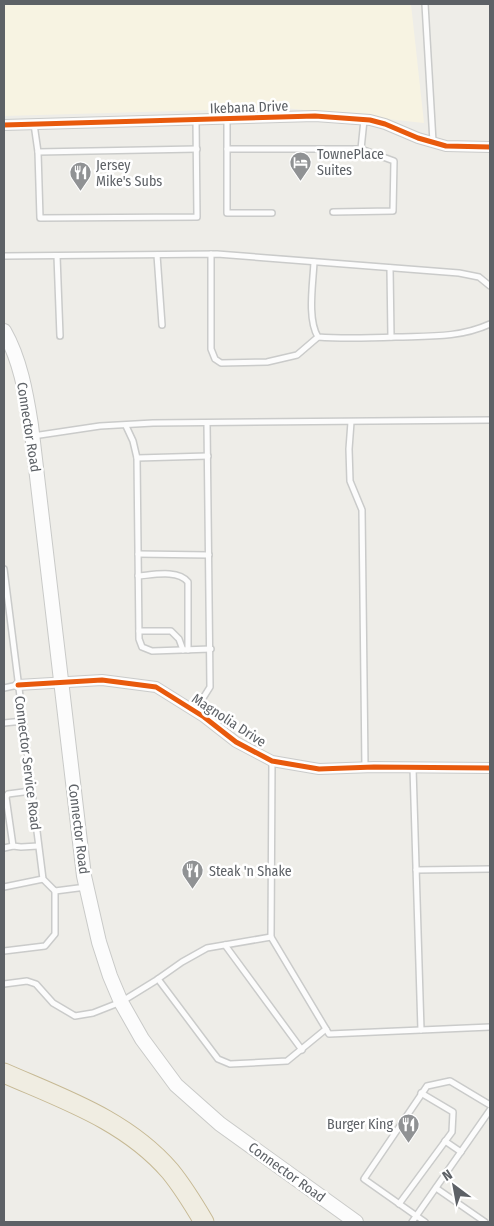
<svg xmlns="http://www.w3.org/2000/svg" width="494" height="1226" font-family="'Fira Sans Condensed',sans-serif">
	<style>
		.commercial { fill: #f7f3e2 }
		.lines { fill: none; stroke-linecap: round; stroke-linejoin: round }
		.lane-casing { stroke: #cacbca; stroke-width: 8 }
		.street-casing { stroke: #cacbca; stroke-width: 12 }
		.secondary-casing { stroke: #c9cac8; stroke-width: 16 }
		.highway-casing { stroke: #c6b994; stroke-width: 21 }
		.lane { stroke: #fcfcfc; stroke-width: 5 }
		.street { stroke: #fcfcfc; stroke-width: 10 }
		.secondary { stroke: #fcfcfc; stroke-width: 14 }
		.highway { stroke: #f0ede2; stroke-width: 19 }
		.cycleway-casing { stroke: #fff; stroke-width: 8 }
		.cycleway { stroke: #e8590c; stroke-width: 5 }
		.labels { text-anchor: middle; stroke-width: 5; stroke-linejoin: round; paint-order: stroke }
		.street-label { font-size: 14px; fill: #5d6166; stroke: #fff }
		.poi-label { font-size: 14px; fill: #5d6166; stroke: #fff; text-anchor: start }
	</style>
	<rect width="100%" height="100%" fill="#eeede8"/>
	<polygon class="commercial" points="4,4 411,4 424,123 285,108 4,116"/>
	<g class="lines">
		<defs>
			<g id="lane">
				<polyline points="425,4 433,142"/>
				<polyline points="227,119 227,213 272,213"/>
				<polyline points="34,124 38,152 40,218 197,217 196,120"/>
				<polyline points="227,149 361,149 394,161 393,211 333,212"/>
				<polyline points="361,149 364,120"/>
				<polyline points="38,152 197,149"/>
				<polyline points="211,254 211,349 215,359 221,363 267,362 297,355 318,337"/>
				<polyline points="157,255 162,325"/>
				<polyline points="4,256 217,254 459,273 479,277 490,286"/>
				<polyline points="57,256 60,336"/>
				<path d="M314,262C313,284 307,319 318,337C344,339 370,338 396,337C429,336 459,338 490,324"/>
				<polyline points="390,268 391,337"/>
				<polyline points="351,422 349,449 350,481 362,510 365,767"/>
				<polyline points="126,426 133,441 137,458 139,639 142,647 152,651 211,649"/>
				<polyline points="33,436 100,426 153,423 490,420"/>
				<polyline points="137,458 208,456"/>
				<polyline points="138,554 209,555"/>
				<polyline points="4,569 43,879 55,891 86,887"/>
				<path d="M138,576C152,575 178,569 188,582V650"/>
				<polyline points="139,631 171,631 179,639 183,650"/>
				<polyline points="4,688 18,685"/>
				<polyline points="195,711 210,687 207,423"/>
				<polyline points="4,723 23,721"/>
				<polyline points="272,761 271,937 329,1034 490,1027"/>
				<polyline points="413,768 421,1030"/>
				<polyline points="31,791 8,794 6,797 13,846 21,847 38,846"/>
				<polyline points="4,848 13,846"/>
				<polyline points="416,870 490,869"/>
				<polyline points="4,887 43,879"/>
				<polyline points="225,945 302,1050"/>
				<polyline points="4,951 45,946 55,934 55,891"/>
				<polyline points="158,979 218,1059 230,1064 287,1061 326,1029"/>
				<polyline points="4,984 27,981 36,984 53,1003 75,1016 93,1013 121,1002 155,981 182,962 207,948 271,937"/>
				<polyline points="445,1141 461,1152"/>
				<polyline points="436,1188 485,1222"/>
				<polyline points="399,1204 452,1132 453,1112 421,1093"/>
				<polyline points="412,1222 490,1110"/>
				<polyline points="425,1222 364,1179 427,1086 450,1081 490,1105"/>
			</g>
			<g id="street">
				<polyline points="4,125 315,116 370,120 385,124 418,138 446,146 490,147"/>
				<polyline points="18,685 102,680 156,687 204,717 236,742 272,761 319,769 374,767 490,768"/>
			</g>
			<path id="secondary" d="M4,331C20,359 26,393 31,425L84,876L99,942L110,976L121,1002L142,1039L176,1085L220,1124L356,1222"/>
			<path id="highway" d="M4,1073C63,1099 126,1120 170,1171C183,1187 194,1205 204,1222"/>
		</defs>
		<use href="#lane" class="lane-casing"/>
		<use href="#street" class="street-casing"/>
		<use href="#secondary" class="secondary-casing"/>
		<use href="#highway" class="highway-casing"/>
		<use href="#lane" class="lane"/>
		<use href="#street" class="street"/>
		<use href="#secondary" class="secondary"/>
		<use href="#highway" class="highway"/>
		<defs>
			<g id="cycleway">
				<polyline points="4,125 315,116 370,120 385,124 418,138 446,146 490,147"/>
				<polyline points="18,685 102,680 156,687 204,717 236,742 272,761 319,769 374,767 490,768"/>
			</g>
		</defs>
		<use href="#cycleway" class="cycleway-casing"/>
		<use href="#cycleway" class="cycleway"/>
	</g>
	<defs>
		<symbol id="hotel-pin" viewBox="-11 -11 22 30"><path d="M0 17L-7.5 6A9.5 9.5 0 1 1 7.5 6Z" fill="#909294" stroke="#fff"/><path d="M-6-4.5h1.5V1H6V5H4.5V3h-9V5H-6ZM-4 0a1.8 1.8 0 1 1 3.6 0ZM.5 0V-2.5h3Q6-2.5 6 0Z" fill="#fff"/></symbol>
		<symbol id="restaurant-pin" viewBox="-11 -11 22 30"><path d="M0 17L-7.5 6A9.5 9.5 0 1 1 7.5 6Z" fill="#909294" stroke="#fff"/><path d="M-5-6h1v4h1v-4h1v4h1v-4h1v5L-1.5 .5V6h-2V.5L-5-1ZM5-6V6H3V1.5H1.5Q1.5-4 5-6Z" fill="#fff"/></symbol>
	</defs>
	<g fill-rule="evenodd">
		<use href="#hotel-pin" x="288" y="150" width="25" height="34"/>
		<use href="#restaurant-pin" x="68" y="160" width="25" height="34"/>
		<use href="#restaurant-pin" x="180" y="858" width="25" height="34"/>
		<use href="#restaurant-pin" x="396" y="1112" width="25" height="34"/>
	</g>
	<g class="labels">
		<g class="street-label">
			<text transform="translate(249 107) rotate(-2)" y="5">Ikebana Drive</text>
			<text transform="translate(29 427) rotate(81)" y="5">Connector Road</text>
			<text transform="translate(229 720) rotate(33)" y="5">Magnolia Drive</text>
			<text transform="translate(28 763) rotate(83)" y="5">Connector Service Road</text>
			<text transform="translate(79 829) rotate(83)" y="5">Connector Road</text>
			<text transform="translate(287 1172) rotate(36)" y="5">Connector Road</text>
		</g>
		<g class="poi-label">
			<text x="317" y="159">TownePlace<tspan x="317" dy="16">Suites</tspan></text>
			<text x="96" y="170">Jersey<tspan x="96" dy="16">Mike's Subs</tspan></text>
			<text x="209" y="876">Steak 'n Shake</text>
			<text x="393" y="1129" text-anchor="end">Burger King</text>
		</g>
	</g>
	<rect width="494" height="1226" fill="none" stroke="#5d6166" stroke-width="10"/>
	<g transform="translate(454 1186) rotate(328)" stroke="#ffffff" stroke-width="4" paint-order="stroke">
	<path d="M0-4L9 19L0 12L-9 19Z" fill="#5d6166"/>
	<text y="-8" font-size="14" font-weight="bold" text-anchor="middle" fill="#5d6166">N</text>
	</g>
</svg>
